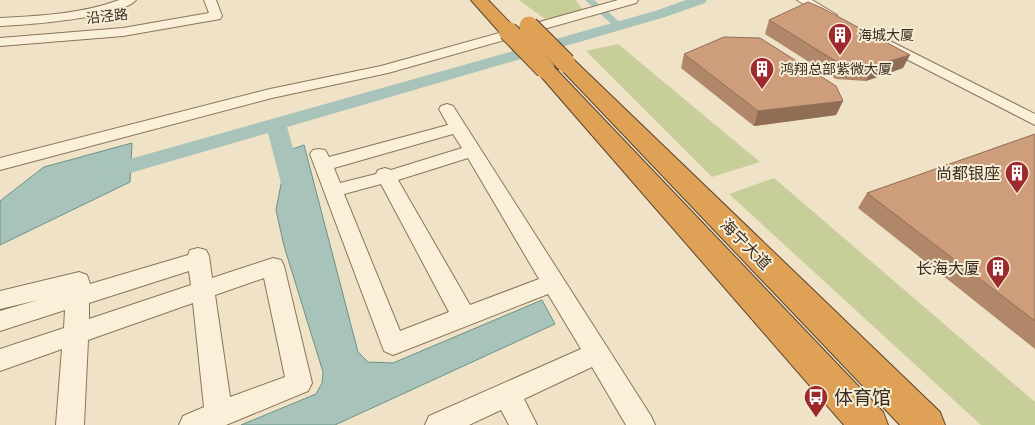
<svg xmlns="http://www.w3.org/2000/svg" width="1035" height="425" font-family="Georgia,'Noto Sans SC',serif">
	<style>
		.green { fill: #c8ce99 }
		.water { fill: #a7c3ba; stroke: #6d9288 }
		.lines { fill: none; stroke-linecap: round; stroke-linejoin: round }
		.canal { fill: #a7c3ba; fill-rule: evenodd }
		.river { fill: #a7c3ba; fill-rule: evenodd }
		.minor-casing { stroke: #8b745b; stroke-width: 2 }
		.highway-casing { stroke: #59422f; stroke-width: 2 }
		.minor { fill: #faf0d9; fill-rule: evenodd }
		.highway { fill: #dfa156; fill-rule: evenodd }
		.highway-bridge-casing { stroke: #59422f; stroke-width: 21; stroke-linecap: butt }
		.highway-bridge { stroke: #dfa156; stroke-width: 19 }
		.wall { fill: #b1876a }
		.shaded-wall { fill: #906e56 }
		.building { fill: #ce9d7b; stroke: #906e56 }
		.labels { text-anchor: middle; stroke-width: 4; stroke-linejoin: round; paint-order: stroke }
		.far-street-label { font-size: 14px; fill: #3b2c1f; stroke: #f6edd6 }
		.far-poi-label { font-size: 14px; fill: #3b2c1f; stroke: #f6edd6; text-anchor: start }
		.poi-label { font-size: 16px; fill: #3b2c1f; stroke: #f6edd6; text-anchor: end }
		.street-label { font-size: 16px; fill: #3b2c1f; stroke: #f6edd6 }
		.near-poi-label { font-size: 19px; fill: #3b2c1f; stroke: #f6edd6; text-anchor: start }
	</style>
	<rect width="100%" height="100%" fill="#efe2c6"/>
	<g class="green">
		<polygon points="519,0 576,0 583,10 545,19"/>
		<polygon points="618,44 760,162 712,177 586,51"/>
		<polygon points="774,178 1035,402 1035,425 981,425 729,194"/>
	</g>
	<g class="water">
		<polygon points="132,143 130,182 0,245 0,201 44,167"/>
		<polygon points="304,145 358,352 368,362 393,363 542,300 555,324 335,425 241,425 316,394 322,383 323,372 284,246 276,210 282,179 278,154"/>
	</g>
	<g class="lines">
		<polygon class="canal" points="585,0 594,0 622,24 622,28 616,28"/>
		<polygon class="river" points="686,0 707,0 705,3 665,17 287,127 303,183 300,188 292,190 284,188 281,183 268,133 99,182 91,180 88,175 91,170 655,11"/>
		<defs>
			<g id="minor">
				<path d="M119,0H136C120,18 26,25 0,26V18C40,16 81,14 119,0Z"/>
				<polygon points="204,0 216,0 222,16 220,19 123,36 0,46 0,38 123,28 209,13"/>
				<polygon points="618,0 638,0 636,3 388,73 272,98 0,170 0,158 270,89 381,66"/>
				<polygon points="797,0 812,0 837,15 835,18 827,18"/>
				<polygon points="886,39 1035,114 1035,125 881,46 879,43"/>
				<path d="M447,104L453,106L651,416L655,425H626L592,367L524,399L537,425H509L501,410L469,425H425L429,416L581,349L548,294L393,355L384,351L310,154L313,150L319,149L325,150L329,157L448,125L439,109L441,106ZM453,134L462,148L391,170L385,168L378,170L376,174L340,183L334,168ZM468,158L539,279L470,305L398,180ZM381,184L449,312L400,331L344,194Z"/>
				<path d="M198,248L206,250L209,256L212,278L273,258L281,260L284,266L312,383L308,391L226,425H179L183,416L204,407L193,303L88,340L84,425H56L62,349L0,371V349L64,328L65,310L0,331V311L38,300L0,309V291L79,272L87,275L90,284L188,255L190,250ZM189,271L191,285L89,319V303ZM264,278L285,377L230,397L215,295Z"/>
			</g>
			<g id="highway">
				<polygon points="471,0 488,0 514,27 517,31 514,35 508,36 502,35"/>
				<polygon points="566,57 573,59 940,412 945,425 900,425 559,67 556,63 559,59"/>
				<polygon points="545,63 552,65 883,412 888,425 844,425 538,73 535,69 538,65"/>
			</g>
		</defs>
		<use href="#minor" class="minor-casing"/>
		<use href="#highway" class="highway-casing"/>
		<use href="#minor" class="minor"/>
		<use href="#highway" class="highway"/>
		<defs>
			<g id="highway-bridge">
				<polyline points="529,26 566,63"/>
				<polyline points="508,31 545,69"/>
			</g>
		</defs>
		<use href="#highway-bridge" class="highway-bridge-casing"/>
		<use href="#highway-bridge" class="highway-bridge"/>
	</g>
	<g class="wall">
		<polygon points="769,20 903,68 866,81 836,79 765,34"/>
		<polygon points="684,54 843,101 836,115 754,126 681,68"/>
		<polygon points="1035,134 1035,349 858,208 867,193"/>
	</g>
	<g class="shaded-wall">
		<polygon points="910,55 903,68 866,81 873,66"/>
		<polygon points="843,101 836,115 754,126 758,111"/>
	</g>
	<g class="building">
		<polygon points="808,2 822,8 910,55 873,66 842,65 769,20"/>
		<polygon points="724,37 760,38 836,86 843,101 758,111 684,54"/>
		<polygon points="1035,134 1035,321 867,193"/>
	</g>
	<defs>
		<symbol id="building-pin" viewBox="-11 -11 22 30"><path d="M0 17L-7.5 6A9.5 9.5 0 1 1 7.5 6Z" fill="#9c292c" stroke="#f6edd6"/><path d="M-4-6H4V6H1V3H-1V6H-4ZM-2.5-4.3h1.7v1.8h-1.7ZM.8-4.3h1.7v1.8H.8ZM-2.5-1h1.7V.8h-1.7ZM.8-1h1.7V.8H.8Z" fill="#fff"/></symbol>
		<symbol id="bus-pin" viewBox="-11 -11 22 30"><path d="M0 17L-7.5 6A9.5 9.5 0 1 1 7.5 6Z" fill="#9c292c" stroke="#f6edd6"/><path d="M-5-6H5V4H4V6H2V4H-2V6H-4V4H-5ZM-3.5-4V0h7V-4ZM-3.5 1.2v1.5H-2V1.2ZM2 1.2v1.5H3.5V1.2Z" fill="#fff"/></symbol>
	</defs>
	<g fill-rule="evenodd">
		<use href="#building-pin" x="826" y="21" width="28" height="38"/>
		<use href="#building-pin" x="748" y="55" width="28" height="38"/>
		<use href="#building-pin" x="1003" y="159" width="28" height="38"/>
		<use href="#building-pin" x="984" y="254" width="28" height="38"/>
		<use href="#bus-pin" x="802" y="383" width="28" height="38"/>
	</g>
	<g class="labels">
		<g class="far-street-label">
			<text transform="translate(107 16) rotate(-6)" y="5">沿泾路</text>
		</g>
		<g class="far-poi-label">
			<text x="858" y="40">海城大厦</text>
			<text x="780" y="74">鸿翔总部紫微大厦</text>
		</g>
		<g class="poi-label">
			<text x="1000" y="179">尚都银座</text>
			<text x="980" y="274">长海大厦</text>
		</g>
		<g class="street-label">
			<text transform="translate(746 244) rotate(45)" y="6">海宁大道</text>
		</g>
		<g class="near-poi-label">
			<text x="834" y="404">体育馆</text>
		</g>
	</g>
</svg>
